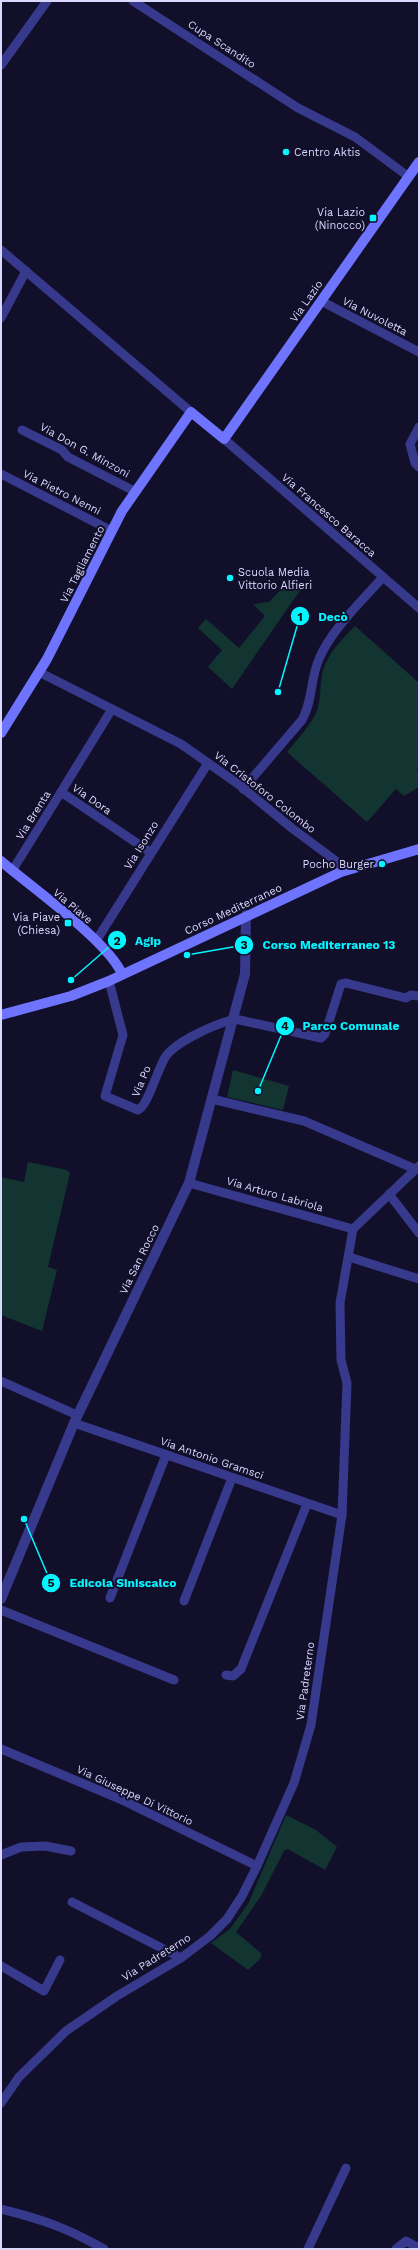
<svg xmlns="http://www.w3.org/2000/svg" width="420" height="2250" font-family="'Work Sans',sans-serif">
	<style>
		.green { fill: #123531 }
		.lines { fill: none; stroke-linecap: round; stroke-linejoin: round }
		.minor { stroke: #37398c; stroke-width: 9 }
		.tertiary { stroke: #37398c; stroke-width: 10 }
		.secondary { stroke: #6f74ff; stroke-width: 10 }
		.poi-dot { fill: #04f5ff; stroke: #120f2a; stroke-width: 1.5 }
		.labels { text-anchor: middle; stroke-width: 4; stroke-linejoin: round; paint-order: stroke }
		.street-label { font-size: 11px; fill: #dad8ff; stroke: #120f2a }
		.poi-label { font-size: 11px; fill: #dad8ff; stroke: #120f2a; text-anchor: end }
		.leader { fill: none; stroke: #04f5ff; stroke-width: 1.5 }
		.callout-dot { fill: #04f5ff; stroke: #120f2a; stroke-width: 1.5 }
		.mark-label { font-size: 12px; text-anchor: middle; font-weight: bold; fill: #111 }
		.callout-label { font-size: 12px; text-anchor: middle; font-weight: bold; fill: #04f5ff; stroke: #120f2a; stroke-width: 4; stroke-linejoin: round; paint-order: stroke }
	</style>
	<rect width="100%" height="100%" fill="#120f2a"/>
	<g class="green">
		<polygon points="289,581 301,589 232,689 208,667 222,650 198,628 206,619 239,648 265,616 253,604 269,602"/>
		<path d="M355,626L419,683V766L417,769L419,771V787L404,796L396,789L367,822L287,752C297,740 309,727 316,713C322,699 319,684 323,670C329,652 342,639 355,626Z"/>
		<polygon points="233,1070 289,1086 283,1110 227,1097"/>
		<polygon points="28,1162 67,1170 70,1173 48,1267 57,1270 42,1331 1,1315 1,1177 24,1182"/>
		<polygon points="286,1815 316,1830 337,1847 325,1870 288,1849 284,1851 261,1896 236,1932 262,1954 259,1960 248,1970 211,1943 230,1929 248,1904"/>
	</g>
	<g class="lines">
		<g class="minor">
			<polyline points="133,1 298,108 355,137 409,177"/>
			<polyline points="1,65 47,1"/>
			<polyline points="1,250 191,412"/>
			<polyline points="321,301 419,352"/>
			<polyline points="1,318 26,271"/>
			<polyline points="419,427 410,444 415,463 419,467"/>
			<polyline points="22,430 62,450 68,457 136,492"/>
			<polyline points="224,439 419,608"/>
			<polyline points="1,474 112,531"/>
			<polyline points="39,672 181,744 238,784 293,829 336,861 341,872"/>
			<polyline points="112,709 61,792 150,852"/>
			<path d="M243,789L302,720C313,701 310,679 319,659C331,630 362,601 383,577"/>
			<polyline points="12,871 61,792"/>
			<polyline points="96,941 208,763"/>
			<path d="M109,981L123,1035L105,1096L138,1110C148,1106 158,1067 166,1056C178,1040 216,1024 235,1019L321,1038L325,1034L341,984L346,983L406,998L411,995L419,996"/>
			<polyline points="212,1099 304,1121 415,1169"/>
			<polyline points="189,1183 353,1229"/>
			<polyline points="389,1194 419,1233"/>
			<polyline points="349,1257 419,1279"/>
			<polyline points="1,1381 77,1415"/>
			<polyline points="74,1423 342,1515"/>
			<polyline points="110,1598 166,1455"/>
			<polyline points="184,1601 232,1478"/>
			<polyline points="1,1610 174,1680"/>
			<polyline points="226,1675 233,1676 241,1669 307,1504"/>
			<polyline points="1,1749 120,1799 257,1866"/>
			<polyline points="1,1855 21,1847 45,1846 71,1851"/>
			<polyline points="72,1902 181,1958"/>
			<polyline points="1,1966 44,1991 60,1960"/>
			<polyline points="1,2103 19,2077 66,2031 117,1996 181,1958 210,1936 227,1919 242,1896 257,1866 294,1783 311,1725 342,1515 347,1383 341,1360 340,1303 353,1229 419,1166"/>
			<path d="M1,2209C42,2219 67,2228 104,2249"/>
			<polyline points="308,2249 346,2168"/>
			<polyline points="396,2249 406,2241 419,2248"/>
		</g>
		<polyline class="tertiary" points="1,1599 74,1423 189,1183 245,974 246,915"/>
		<g class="secondary">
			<polyline points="1,733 47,659 122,511 191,412 224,439 419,162"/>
			<path d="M1,861C31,887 108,941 122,974"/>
			<polyline points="1,1015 71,996 109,981 341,872 419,849"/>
		</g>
	</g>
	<g class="poi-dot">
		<circle cx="286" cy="152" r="4"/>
		<rect x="369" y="214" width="8" height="8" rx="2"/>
		<circle cx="230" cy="578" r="4"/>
		<circle cx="382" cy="864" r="4"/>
		<rect x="64" y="919" width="8" height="8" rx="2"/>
	</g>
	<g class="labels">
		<g class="street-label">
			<text transform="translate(222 44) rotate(33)" y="4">Cupa Scandito</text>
			<text transform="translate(306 301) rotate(-55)" y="4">Via Lazio</text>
			<text transform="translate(375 316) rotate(27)" y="4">Via Nuvoletta</text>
			<text transform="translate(85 450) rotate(29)" y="4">Via Don G. Minzoni</text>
			<text transform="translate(62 492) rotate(27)" y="4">Via Pietro Nenni</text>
			<text transform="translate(329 515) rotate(41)" y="4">Via Francesco Baracca</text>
			<text transform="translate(82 564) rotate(-63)" y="4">Via Tagliamento</text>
			<text transform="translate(265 792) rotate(38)" y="4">Via Cristoforo Colombo</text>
			<text transform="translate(92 799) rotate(35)" y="4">Via Dora</text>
			<text transform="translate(33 815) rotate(-58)" y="4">Via Brenta</text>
			<text transform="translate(141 845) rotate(-58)" y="4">Via Isonzo</text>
			<text transform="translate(73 906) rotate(40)" y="4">Via Piave</text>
			<text transform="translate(233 909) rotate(-25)" y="4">Corso Mediterraneo</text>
			<text transform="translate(141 1081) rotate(-67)" y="4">Via Po</text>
			<text transform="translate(275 1194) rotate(16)" y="4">Via Arturo Labriola</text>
			<text transform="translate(139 1259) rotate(-64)" y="4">Via San Rocco</text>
			<text transform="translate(212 1458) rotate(19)" y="4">Via Antonio Gramsci</text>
			<text transform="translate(305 1681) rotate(-82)" y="4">Via Padreterno</text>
			<text transform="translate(135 1795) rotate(25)" y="4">Via Giuseppe Di Vittorio</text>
			<text transform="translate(156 1957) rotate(-32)" y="4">Via Padreterno</text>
		</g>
		<g class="poi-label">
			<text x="294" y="156" text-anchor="start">Centro Aktis</text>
			<text x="365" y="216">Via Lazio<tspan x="365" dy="13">(Ninocco)</tspan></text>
			<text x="238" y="576" text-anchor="start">Scuola Media<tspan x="238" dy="13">Vittorio Alfieri</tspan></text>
			<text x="374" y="868">Pocho Burger</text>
			<text x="60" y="921">Via Piave<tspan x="60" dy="13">(Chiesa)</tspan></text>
		</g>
	</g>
	<path class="leader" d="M278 692L300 616M71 980L117 940M187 955L244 945M258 1091L285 1026M24 1519L51 1583"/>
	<g class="callout-dot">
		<circle cx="278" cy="692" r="4"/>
		<circle cx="71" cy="980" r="4"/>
		<circle cx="187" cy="955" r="4"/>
		<circle cx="258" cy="1091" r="4"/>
		<circle cx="24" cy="1519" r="4"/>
		<circle cx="300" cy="616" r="10"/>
		<circle cx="117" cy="940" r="10"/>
		<circle cx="244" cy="945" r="10"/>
		<circle cx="285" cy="1026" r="10"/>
		<circle cx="51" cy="1583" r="10"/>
	</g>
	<g class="mark-label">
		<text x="300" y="621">1</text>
		<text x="117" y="945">2</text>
		<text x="244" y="949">3</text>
		<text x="285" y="1030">4</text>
		<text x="51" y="1587">5</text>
	</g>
	<g class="callout-label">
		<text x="333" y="621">Decò</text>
		<text x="148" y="945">Agip</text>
		<text x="329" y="949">Corso Mediterraneo 13</text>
		<text x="351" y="1030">Parco Comunale</text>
		<text x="123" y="1587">Edicola Siniscalco</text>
	</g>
	<rect width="420" height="2250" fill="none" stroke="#dad8ff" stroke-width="4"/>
</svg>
